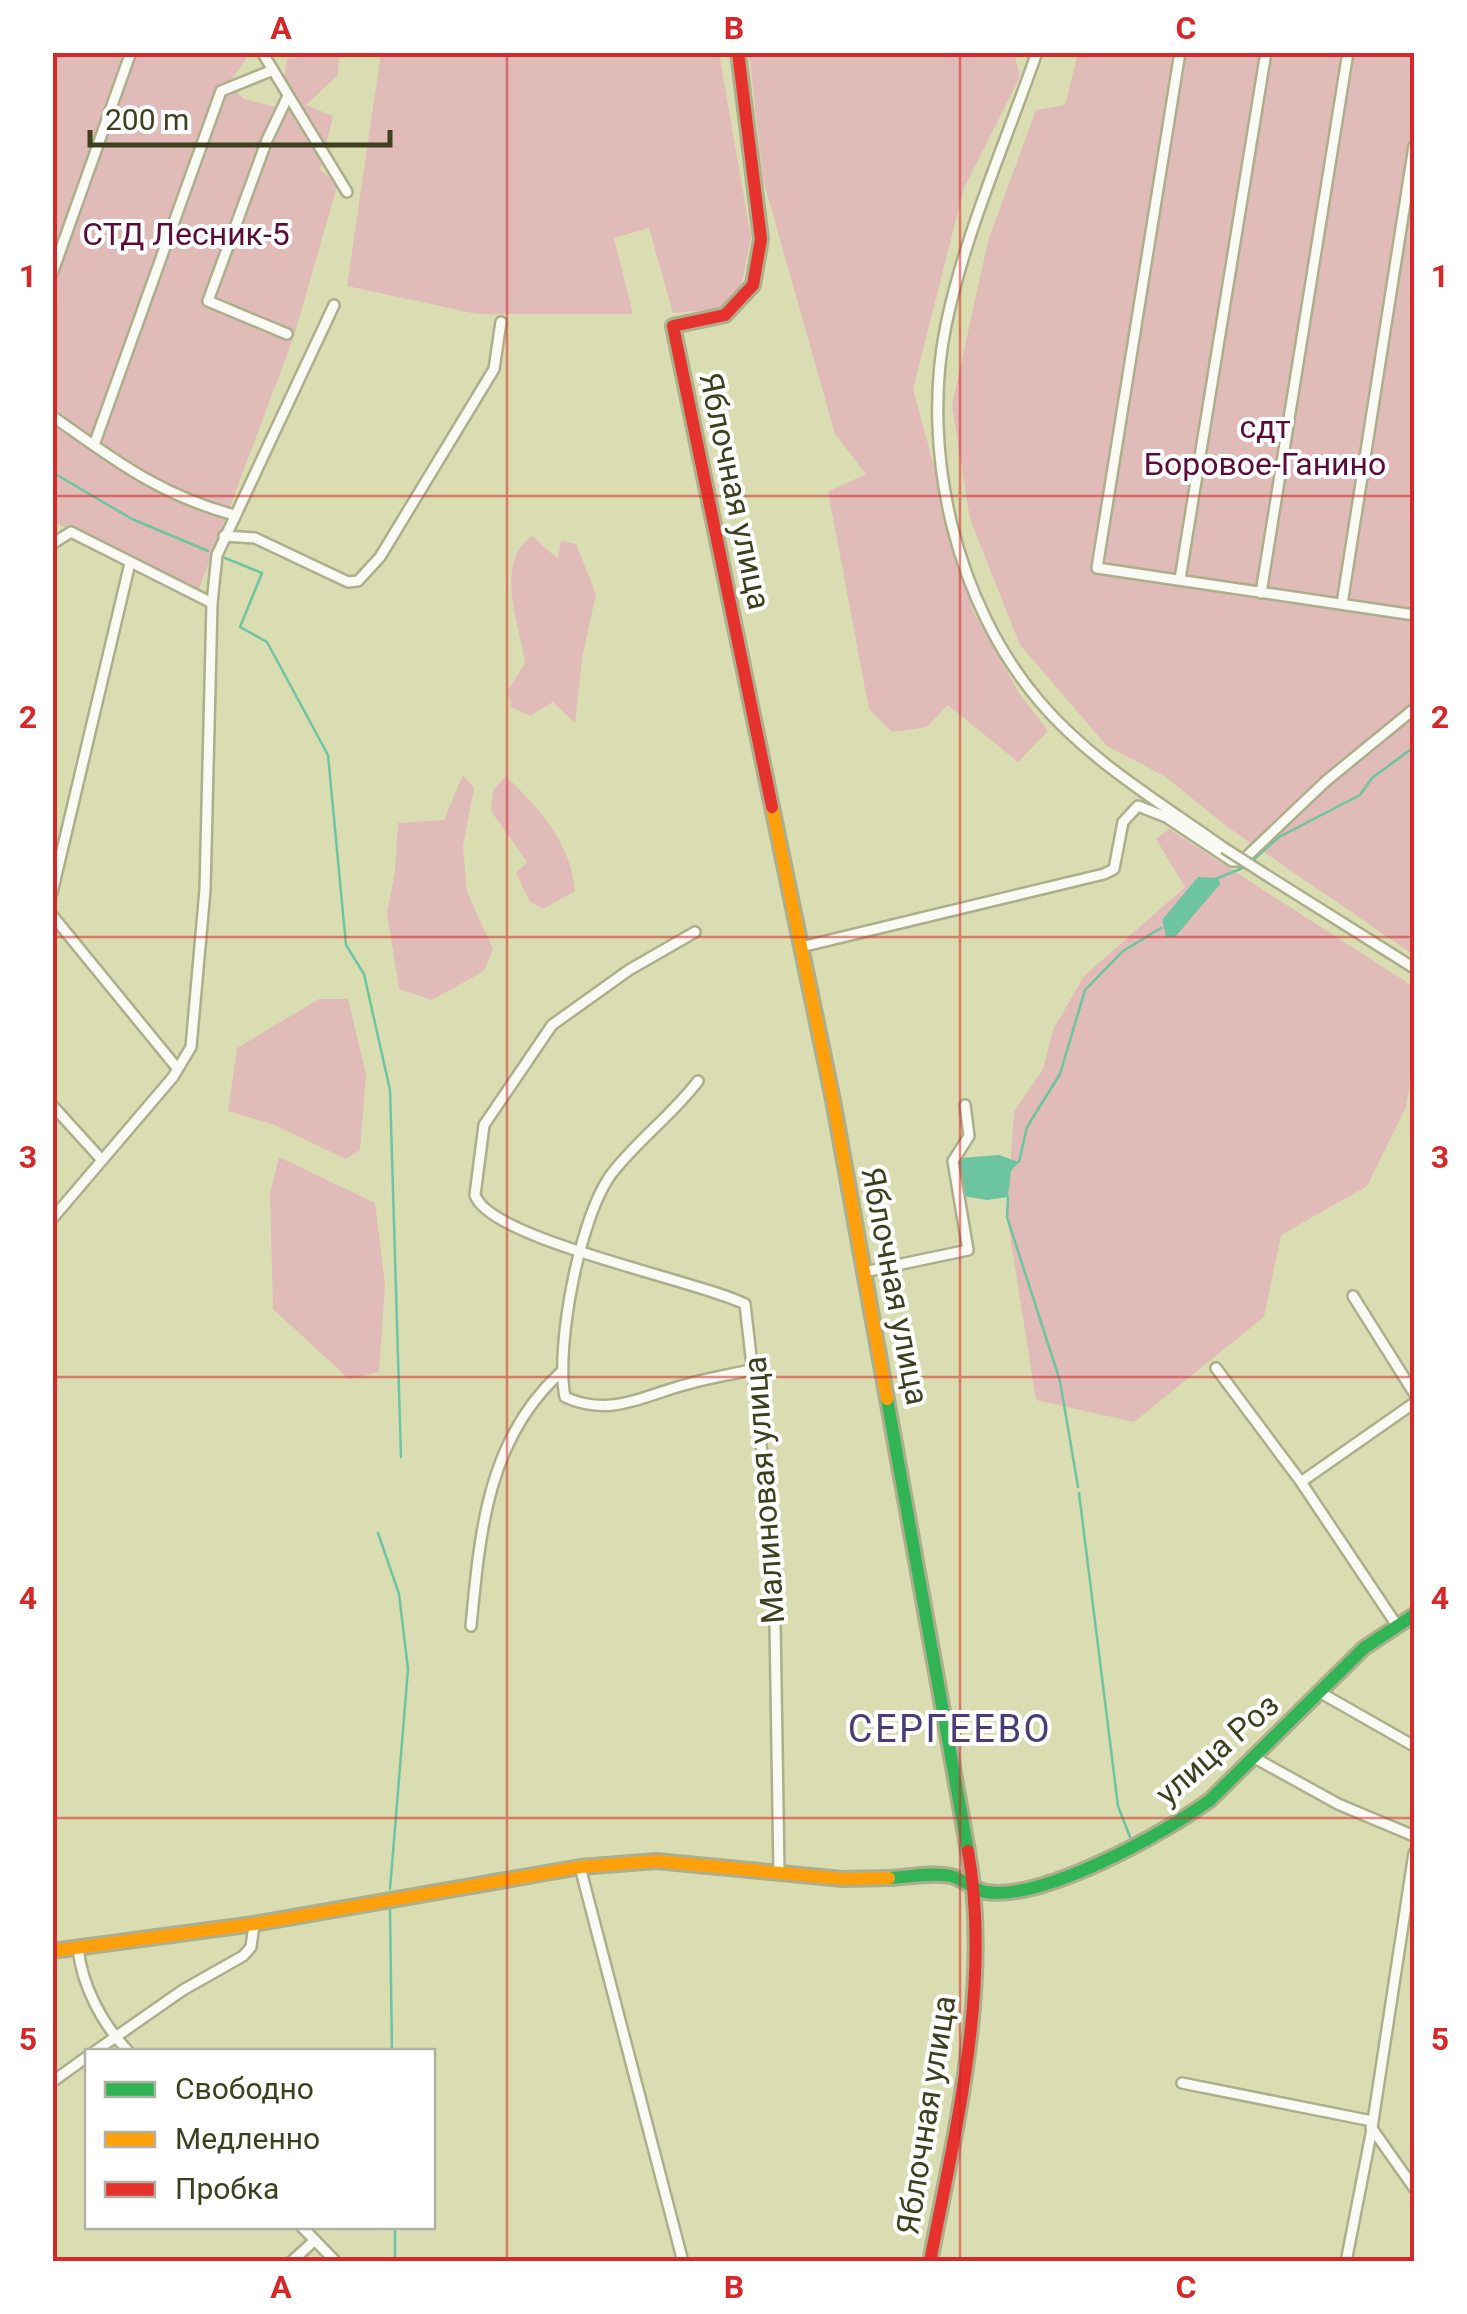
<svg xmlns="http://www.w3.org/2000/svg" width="1467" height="2314" font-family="Roboto,sans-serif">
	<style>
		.green { fill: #e0bbb8 }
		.water { fill: #6dc4a0 }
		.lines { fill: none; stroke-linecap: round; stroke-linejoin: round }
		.stream { stroke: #6dc4a0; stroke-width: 2.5 }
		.street-casing { stroke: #acae8c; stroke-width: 14 }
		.fast-casing { stroke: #acae8c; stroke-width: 18 }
		.slow-casing { stroke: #acae8c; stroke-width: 18 }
		.jam-casing { stroke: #acae8c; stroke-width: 18 }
		.street { stroke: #f9faf3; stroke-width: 9 }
		.fast { stroke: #30b455; stroke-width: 12 }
		.slow { stroke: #ff9f0a; stroke-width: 12 }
		.jam { stroke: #e5322d; stroke-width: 12 }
		.street-bridge-casing { stroke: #acae8c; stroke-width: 14; stroke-linecap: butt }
		.street-bridge { stroke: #f9faf3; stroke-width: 9 }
		.grid { fill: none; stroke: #d62828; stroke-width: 2.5; stroke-opacity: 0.55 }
		.labels { text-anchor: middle; stroke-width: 8; stroke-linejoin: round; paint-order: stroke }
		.park-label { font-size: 32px; fill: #5b0b38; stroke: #fff }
		.street-label { font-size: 32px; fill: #3d3f1f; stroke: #fff }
		.quarter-label { font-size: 38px; letter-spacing: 2.5px; fill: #4a3c79; stroke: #fff }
		.neatline { fill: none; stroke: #d62828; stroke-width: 4 }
		.grid-label { font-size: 32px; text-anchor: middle; font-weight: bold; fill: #d62828 }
	</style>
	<rect width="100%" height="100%" fill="#daddb2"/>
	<g class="green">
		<polygon points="53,53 245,53 246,59 229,83 244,99 280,108 287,59 339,53 338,75 306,105 333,116 320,170 338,183 294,336 199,589 53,522"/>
		<polygon points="381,53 719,53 751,238 741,287 720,309 673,313 649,228 614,238 633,314 477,314 347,286"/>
		<polygon points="749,53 1014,53 1020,77 964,188 913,389 974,613 1019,693 1048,731 1018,762 948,705 927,727 892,732 869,709 828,492 866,474 835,434 763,179"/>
		<polygon points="1078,53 1414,53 1414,955 1226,826 1166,777 1107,746 1020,645 970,519 952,405 988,241 1036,110 1065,105"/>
		<path d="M532,536L558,559L561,541L576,544L596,594L582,659L575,723L553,702L530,716L511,707L508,690L525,663C520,625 493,564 532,536Z"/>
		<polygon points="463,775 474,788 463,846 467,892 493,949 484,971 432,1000 399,989 387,913 395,872 398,823 444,820"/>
		<path d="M506,776C539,808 571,843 575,891L543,909L530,902L516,873L527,862L491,811L493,790Z"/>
		<polygon points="1169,829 1414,987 1414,1059 1406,1107 1367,1186 1281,1235 1264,1317 1134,1422 1036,1400 1007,1217 1014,1112 1043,1069 1053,1030 1084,976 1185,887 1156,839"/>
		<polygon points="319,999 348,999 366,1074 360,1150 346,1159 272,1124 228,1111 237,1048"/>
		<polygon points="279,1157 375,1203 385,1284 379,1372 349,1379 273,1309 270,1193"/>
	</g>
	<g class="water">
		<polygon points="1198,877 1218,878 1220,884 1175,937 1166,937 1162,920"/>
		<polygon points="999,1155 1019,1162 1011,1171 1008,1197 987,1200 963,1196 960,1158"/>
	</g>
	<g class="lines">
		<g class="stream">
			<polyline points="52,472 132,519 208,551"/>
			<polyline points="225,558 262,573 240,627 267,642 328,755 346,945 364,974 390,1090 401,1457"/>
			<polyline points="1251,862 1279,837 1360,795 1372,778 1414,747"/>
			<polyline points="1218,878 1245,867"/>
			<polyline points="1019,1162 1027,1127 1060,1074 1085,990 1123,951 1161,928"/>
			<polyline points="1008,1197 1007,1217 1060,1381 1078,1487"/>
			<polyline points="1079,1493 1118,1806 1130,1837"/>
			<polyline points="378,1533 399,1594 408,1669 390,1889"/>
			<polyline points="390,1910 392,2052"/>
			<polyline points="395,2262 395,2226"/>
		</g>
		<defs>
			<g id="street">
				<polyline points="262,52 347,192"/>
				<path d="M1037,52C1006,142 965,233 946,325C920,452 956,604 1040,702C1091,762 1161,803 1224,848"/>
				<polyline points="1180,52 1097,568 1414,615"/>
				<polyline points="52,274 131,52"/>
				<polyline points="287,334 208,301 267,140 288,96"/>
				<path d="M52,416C116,461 158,494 234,515"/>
				<polyline points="94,445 221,91 273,70"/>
				<polyline points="224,536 255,538 348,582 358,581 380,557 494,369 501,322"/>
				<polyline points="52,544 71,532 212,603"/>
				<polyline points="1180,579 1266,52"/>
				<polyline points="1261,593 1348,52"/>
				<polyline points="1342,604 1414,146"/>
				<polyline points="1263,873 1414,968"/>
				<polyline points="52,893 130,563"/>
				<polyline points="52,915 177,1068"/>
				<path d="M695,932L629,970L552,1025L484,1125L475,1195C490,1240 697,1280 745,1304L774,1559L779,1872"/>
				<polyline points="801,947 1104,874 1114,869 1123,822 1138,806 1166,817 1232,861 1242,861 1326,781 1414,709"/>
				<path d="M698,1081C673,1114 639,1139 613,1172C580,1213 555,1347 565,1397C611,1418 644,1395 688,1384C708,1378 729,1375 750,1370"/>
				<polyline points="52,1105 101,1159"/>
				<polyline points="52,1219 173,1077 191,1047 205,890 212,603 217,555 334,305"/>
				<polyline points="864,1272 968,1250 953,1161 969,1136 965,1105"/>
				<polyline points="1353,1296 1414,1393"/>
				<polyline points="1216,1368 1301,1482 1398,1627"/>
				<polyline points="1301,1482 1414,1403"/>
				<path d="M471,1626C480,1533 487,1440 560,1373"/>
				<polyline points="1321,1693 1414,1746"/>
				<polyline points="1253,1757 1338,1804 1414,1836"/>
				<polyline points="580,1867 683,2262"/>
				<path d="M78,1948C82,1986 102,2024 129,2052"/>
				<polyline points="94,2052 183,1990 243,1956 251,1947 254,1924"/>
				<polyline points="52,2082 88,2056"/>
				<polyline points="1182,2083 1372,2121"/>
				<polyline points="1371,2127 1414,2188"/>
				<polyline points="301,2226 336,2262"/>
				<polyline points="291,2262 315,2240"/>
				<polyline points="1346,2262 1371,2134 1414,1853"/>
			</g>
			<g id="fast">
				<polyline points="887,1399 968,1851"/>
				<path d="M889,1878C908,1877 933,1872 951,1876C963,1879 974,1890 986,1892C1043,1901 1165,1833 1210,1800L1364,1648L1414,1615"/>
			</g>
			<g id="slow">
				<polyline points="772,807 833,1100 887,1399"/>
				<polyline points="52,1951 254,1924 580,1867 656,1861 843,1879 889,1878"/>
			</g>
			<g id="jam">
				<polyline points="738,52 761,239 753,285 725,315 673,326 772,807"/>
				<path d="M930,2262C955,2131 992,1985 968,1851"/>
			</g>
		</defs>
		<use href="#street" class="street-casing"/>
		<use href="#fast" class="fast-casing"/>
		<use href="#slow" class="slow-casing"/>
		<use href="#jam" class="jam-casing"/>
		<use href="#street" class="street"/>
		<use href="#fast" class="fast"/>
		<use href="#slow" class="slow"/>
		<use href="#jam" class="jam"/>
		<defs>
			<polyline id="street-bridge" points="1224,848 1263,873"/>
		</defs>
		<use href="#street-bridge" class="street-bridge-casing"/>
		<use href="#street-bridge" class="street-bridge"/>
	</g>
	<path class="grid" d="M507,52V2262M960,52V2262M52,496H1414M52,937H1414M52,1377H1414M52,1818H1414"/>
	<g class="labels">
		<g class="park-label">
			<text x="186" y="245">СТД Лесник-5</text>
			<text x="1265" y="438">сдт<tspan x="1265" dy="37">Боровое-Ганино</tspan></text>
		</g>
		<g class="street-label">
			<text transform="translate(735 491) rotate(78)" y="11">Яблочная улица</text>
			<text transform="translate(895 1286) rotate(79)" y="11">Яблочная улица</text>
			<text transform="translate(764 1490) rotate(-94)" y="11">Малиновая улица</text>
			<text transform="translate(1217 1749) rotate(-41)" y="11">улица Роз</text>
			<text transform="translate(926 2115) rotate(-81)" y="11">Яблочная улица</text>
		</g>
		<g class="quarter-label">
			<text x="950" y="1742">СЕРГЕЕВО</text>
		</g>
	</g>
	<rect width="1467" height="2314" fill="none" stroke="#ffffff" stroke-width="110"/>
	<rect x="85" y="2049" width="350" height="180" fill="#ffffff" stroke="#b1b2a5" stroke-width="2.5"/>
	<rect x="105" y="2082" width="50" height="15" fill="#30b455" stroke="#b1b2a5" stroke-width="2.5"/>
	<text x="175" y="2099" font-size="30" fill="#3d3f1f">Свободно</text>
	<rect x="105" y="2132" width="50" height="15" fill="#ff9f0a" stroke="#b1b2a5" stroke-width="2.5"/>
	<text x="175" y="2149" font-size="30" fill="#3d3f1f">Медленно</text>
	<rect x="105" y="2182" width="50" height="15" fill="#e5322d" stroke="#b1b2a5" stroke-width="2.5"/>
	<text x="175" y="2199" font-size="30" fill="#3d3f1f">Пробка</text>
	<path d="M90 130v15h300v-15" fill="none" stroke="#3d3f1f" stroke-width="5"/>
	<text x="105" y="130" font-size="30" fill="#3d3f1f" stroke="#ffffff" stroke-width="8" paint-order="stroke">200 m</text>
	<rect x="55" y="55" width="1357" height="2204" class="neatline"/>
	<g class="grid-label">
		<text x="281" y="39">A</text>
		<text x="734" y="39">B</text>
		<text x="1186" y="39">C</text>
		<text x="28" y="287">1</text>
		<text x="1440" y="287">1</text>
		<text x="28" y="728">2</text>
		<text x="1440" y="728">2</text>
		<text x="28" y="1168">3</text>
		<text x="1440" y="1168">3</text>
		<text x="28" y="1609">4</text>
		<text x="1440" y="1609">4</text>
		<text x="28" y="2050">5</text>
		<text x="1440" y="2050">5</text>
		<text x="281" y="2298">A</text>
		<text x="734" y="2298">B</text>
		<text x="1186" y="2298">C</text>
	</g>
</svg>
